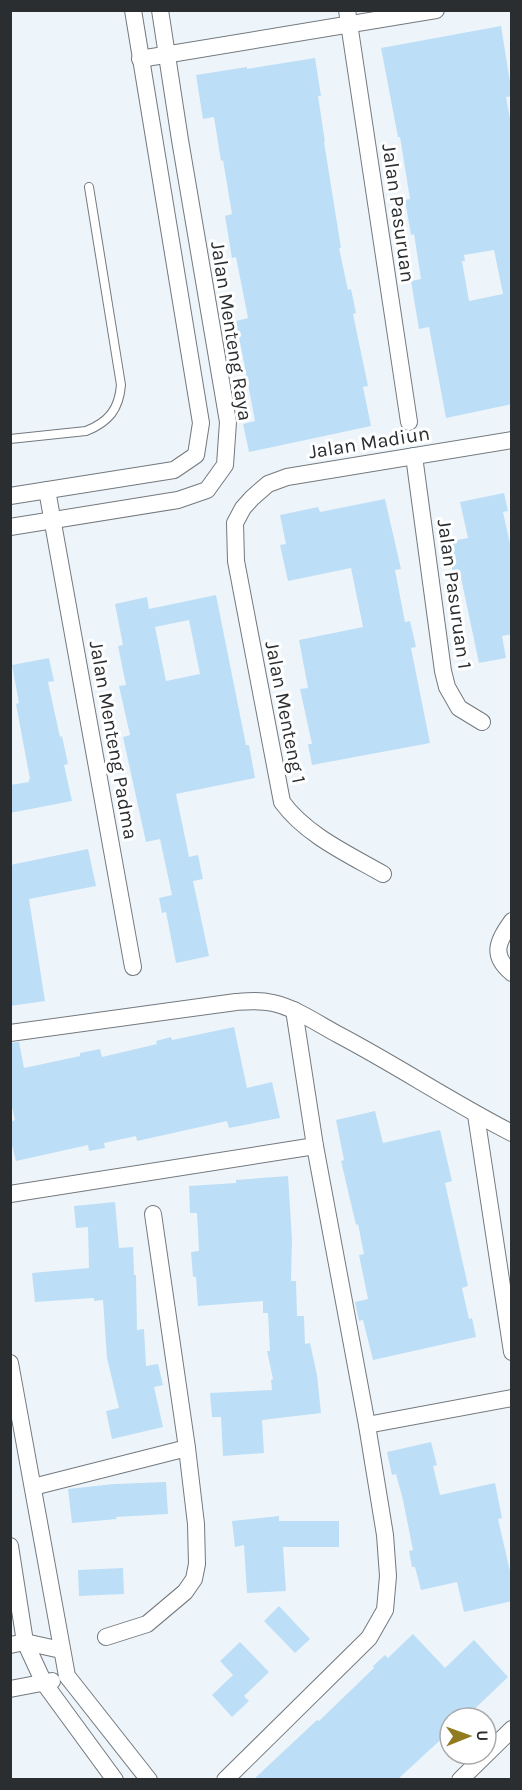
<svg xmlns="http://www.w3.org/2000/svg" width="522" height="1790" font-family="Karla,sans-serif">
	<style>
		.building { fill: #bddef7; fill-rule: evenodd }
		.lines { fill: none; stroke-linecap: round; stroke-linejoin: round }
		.lane-casing { stroke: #73797e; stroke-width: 10 }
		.street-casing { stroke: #73797e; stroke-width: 18 }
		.lane { stroke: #fff; stroke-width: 8 }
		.street { stroke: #fff; stroke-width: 16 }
		.labels { text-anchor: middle; stroke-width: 6; stroke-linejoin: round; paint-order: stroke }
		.street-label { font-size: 20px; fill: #2b2e30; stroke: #fff }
	</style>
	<rect width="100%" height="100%" fill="#eef5fa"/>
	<g class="building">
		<path d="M501,26L512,94V96L506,97L512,129V404L446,418L429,327L419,329L411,281L421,279L414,234L411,235L405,200L410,199L400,137H398L381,48ZM494,250L503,294L469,301L462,261H465L464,255Z"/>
		<polygon points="315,58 321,96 318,96 325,142 324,142 341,248 339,248 348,290 351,289 356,313 353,314 368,386 363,387 371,426 249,452 243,424 255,421 236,321 248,318 236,257 232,258 225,216 232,214 223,160 221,161 214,117 203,119 196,75 247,67 247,69"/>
		<polygon points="504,493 508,511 503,512 512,553 512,634 502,636 506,658 479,663 461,578 454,580 447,542 468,538 460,502"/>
		<polygon points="385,499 401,569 395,570 405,622 410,621 416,647 411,648 430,743 312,765 308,744 312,744 300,689 308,688 299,640 363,627 351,568 288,581 280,545 286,544 280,515 318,507 320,512"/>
		<path d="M216,595L246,745H249L255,778L176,794L189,857L198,855L203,879L193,881L209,956L176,963L166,912L162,913L159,898L172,895L160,839L146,842L123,737L130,735L119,686L126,685L118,646L123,645L115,604L147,597L149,609ZM189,620L200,674L166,681L155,627Z"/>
		<polygon points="49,658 54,681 48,682 60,737 62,736 68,764 64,765 72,801 10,813 10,785 29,782 29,779 30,779 16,704 19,703 12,665"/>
		<polygon points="88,849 96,886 29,899 45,1001 10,1006 10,865"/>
		<polygon points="234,1027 247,1088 272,1082 280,1118 229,1128 227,1121 137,1141 136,1136 104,1143 105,1148 89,1151 88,1145 16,1161 10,1137 10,1122 15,1120 10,1099 10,1043 19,1042 24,1068 80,1056 80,1053 100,1049 102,1057 157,1044 156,1041 171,1037 172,1040"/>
		<polygon points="375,1111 383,1143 440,1130 452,1181 445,1183 468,1286 462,1288 469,1319 472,1318 476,1337 373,1360 363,1320 359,1321 355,1302 368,1299 359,1255 364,1254 358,1224 356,1225 341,1161 344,1160 336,1120"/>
		<polygon points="288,1176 292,1239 291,1281 296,1281 297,1316 304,1316 305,1344 310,1343 317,1375 321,1413 262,1420 264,1453 223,1456 221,1417 212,1417 210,1393 272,1390 271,1380 273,1379 267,1351 270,1351 268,1313 263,1313 263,1301 198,1306 196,1277 193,1277 191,1252 199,1251 197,1213 190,1213 189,1186 236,1183 236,1180"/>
		<polygon points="115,1202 119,1248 133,1247 134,1275 136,1275 137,1330 144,1329 146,1366 158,1364 163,1385 154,1387 163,1427 112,1439 106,1411 119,1408 107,1358 103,1300 94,1301 94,1298 35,1302 32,1273 89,1268 88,1227 76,1228 74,1206"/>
		<polygon points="431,1442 437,1465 433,1466 440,1495 495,1483 502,1518 498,1519 512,1580 512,1601 464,1612 457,1582 421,1590 415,1567 412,1567 409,1551 413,1550 403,1500 396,1474 392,1475 387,1452"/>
		<polygon points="166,1482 168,1514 116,1517 117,1519 72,1523 68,1489 114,1484"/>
		<polygon points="279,1516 279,1521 339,1521 339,1547 283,1547 286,1591 247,1593 244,1545 235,1547 232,1521"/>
		<polygon points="123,1568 124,1594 79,1596 78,1570"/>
		<polygon points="279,1606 310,1639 295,1653 264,1621"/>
		<polygon points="413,1634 445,1668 474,1640 508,1677 465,1718 450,1718 450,1731 398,1779 254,1779 317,1720 319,1721 374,1668 373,1666 385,1655 388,1658"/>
		<polygon points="240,1642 269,1672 244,1696 249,1701 232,1717 212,1695 233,1675 220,1661"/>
	</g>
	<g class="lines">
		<defs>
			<path id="lane" d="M10,439L86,431C109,422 119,409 121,385L89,187"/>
			<g id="street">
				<polyline points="347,10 409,422"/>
				<polyline points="140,59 436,10"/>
				<polyline points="414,456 443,671 447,687 459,708 482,722"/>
				<polyline points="47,490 133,967"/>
				<polyline points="10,496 174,470 196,455 201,423 133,10"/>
				<polyline points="10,527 178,500 207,490 225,465 228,422 180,140 160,10"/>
				<path d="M383,874C348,854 306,835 282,802L236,561L235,523L243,508L252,498L268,484L287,477L512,440"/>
				<path d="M512,921C498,941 490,955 512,973"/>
				<path d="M10,1033L236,1002C249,1001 260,1000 273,1003C296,1008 318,1024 339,1035C398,1066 453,1103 512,1133"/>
				<polyline points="476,1115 512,1352"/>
				<polyline points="10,1194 315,1146"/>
				<polyline points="10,1363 67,1676 149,1780"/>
				<polyline points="367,1425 512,1398"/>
				<polyline points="33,1487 187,1448"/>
				<polyline points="10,1546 25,1642 44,1683 115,1780"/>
				<polyline points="106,1637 147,1624 185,1592 194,1579 197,1564 196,1524 187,1448 153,1214"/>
				<polyline points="10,1645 25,1642 61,1650"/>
				<polyline points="10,1689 52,1681"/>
				<polyline points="225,1780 369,1638 385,1610 388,1576 385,1535 367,1425 315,1146 294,1010"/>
				<polyline points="460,1780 512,1729"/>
			</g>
		</defs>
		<use href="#lane" class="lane-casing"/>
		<use href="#street" class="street-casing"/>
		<use href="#lane" class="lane"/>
		<use href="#street" class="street"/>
	</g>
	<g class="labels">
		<g class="street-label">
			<text transform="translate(399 213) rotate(82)" y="7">Jalan Pasuruan</text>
			<text transform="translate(232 331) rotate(81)" y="7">Jalan Menteng Raya</text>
			<text transform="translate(369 442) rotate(-9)" y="7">Jalan Madiun</text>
			<text transform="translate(455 594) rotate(82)" y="7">Jalan Pasuruan 1</text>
			<text transform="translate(286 712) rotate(79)" y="7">Jalan Menteng 1</text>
			<text transform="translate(114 740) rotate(80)" y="7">Jalan Menteng Padma</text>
		</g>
	</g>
	<rect width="522" height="1790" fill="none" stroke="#2b2e30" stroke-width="24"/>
	<g transform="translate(468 1736) rotate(89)"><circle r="28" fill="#ffffff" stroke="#aaabac" stroke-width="1.5"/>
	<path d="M0-4.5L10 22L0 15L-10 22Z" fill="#907b21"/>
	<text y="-9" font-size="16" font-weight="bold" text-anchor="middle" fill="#2b2e30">U</text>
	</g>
</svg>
